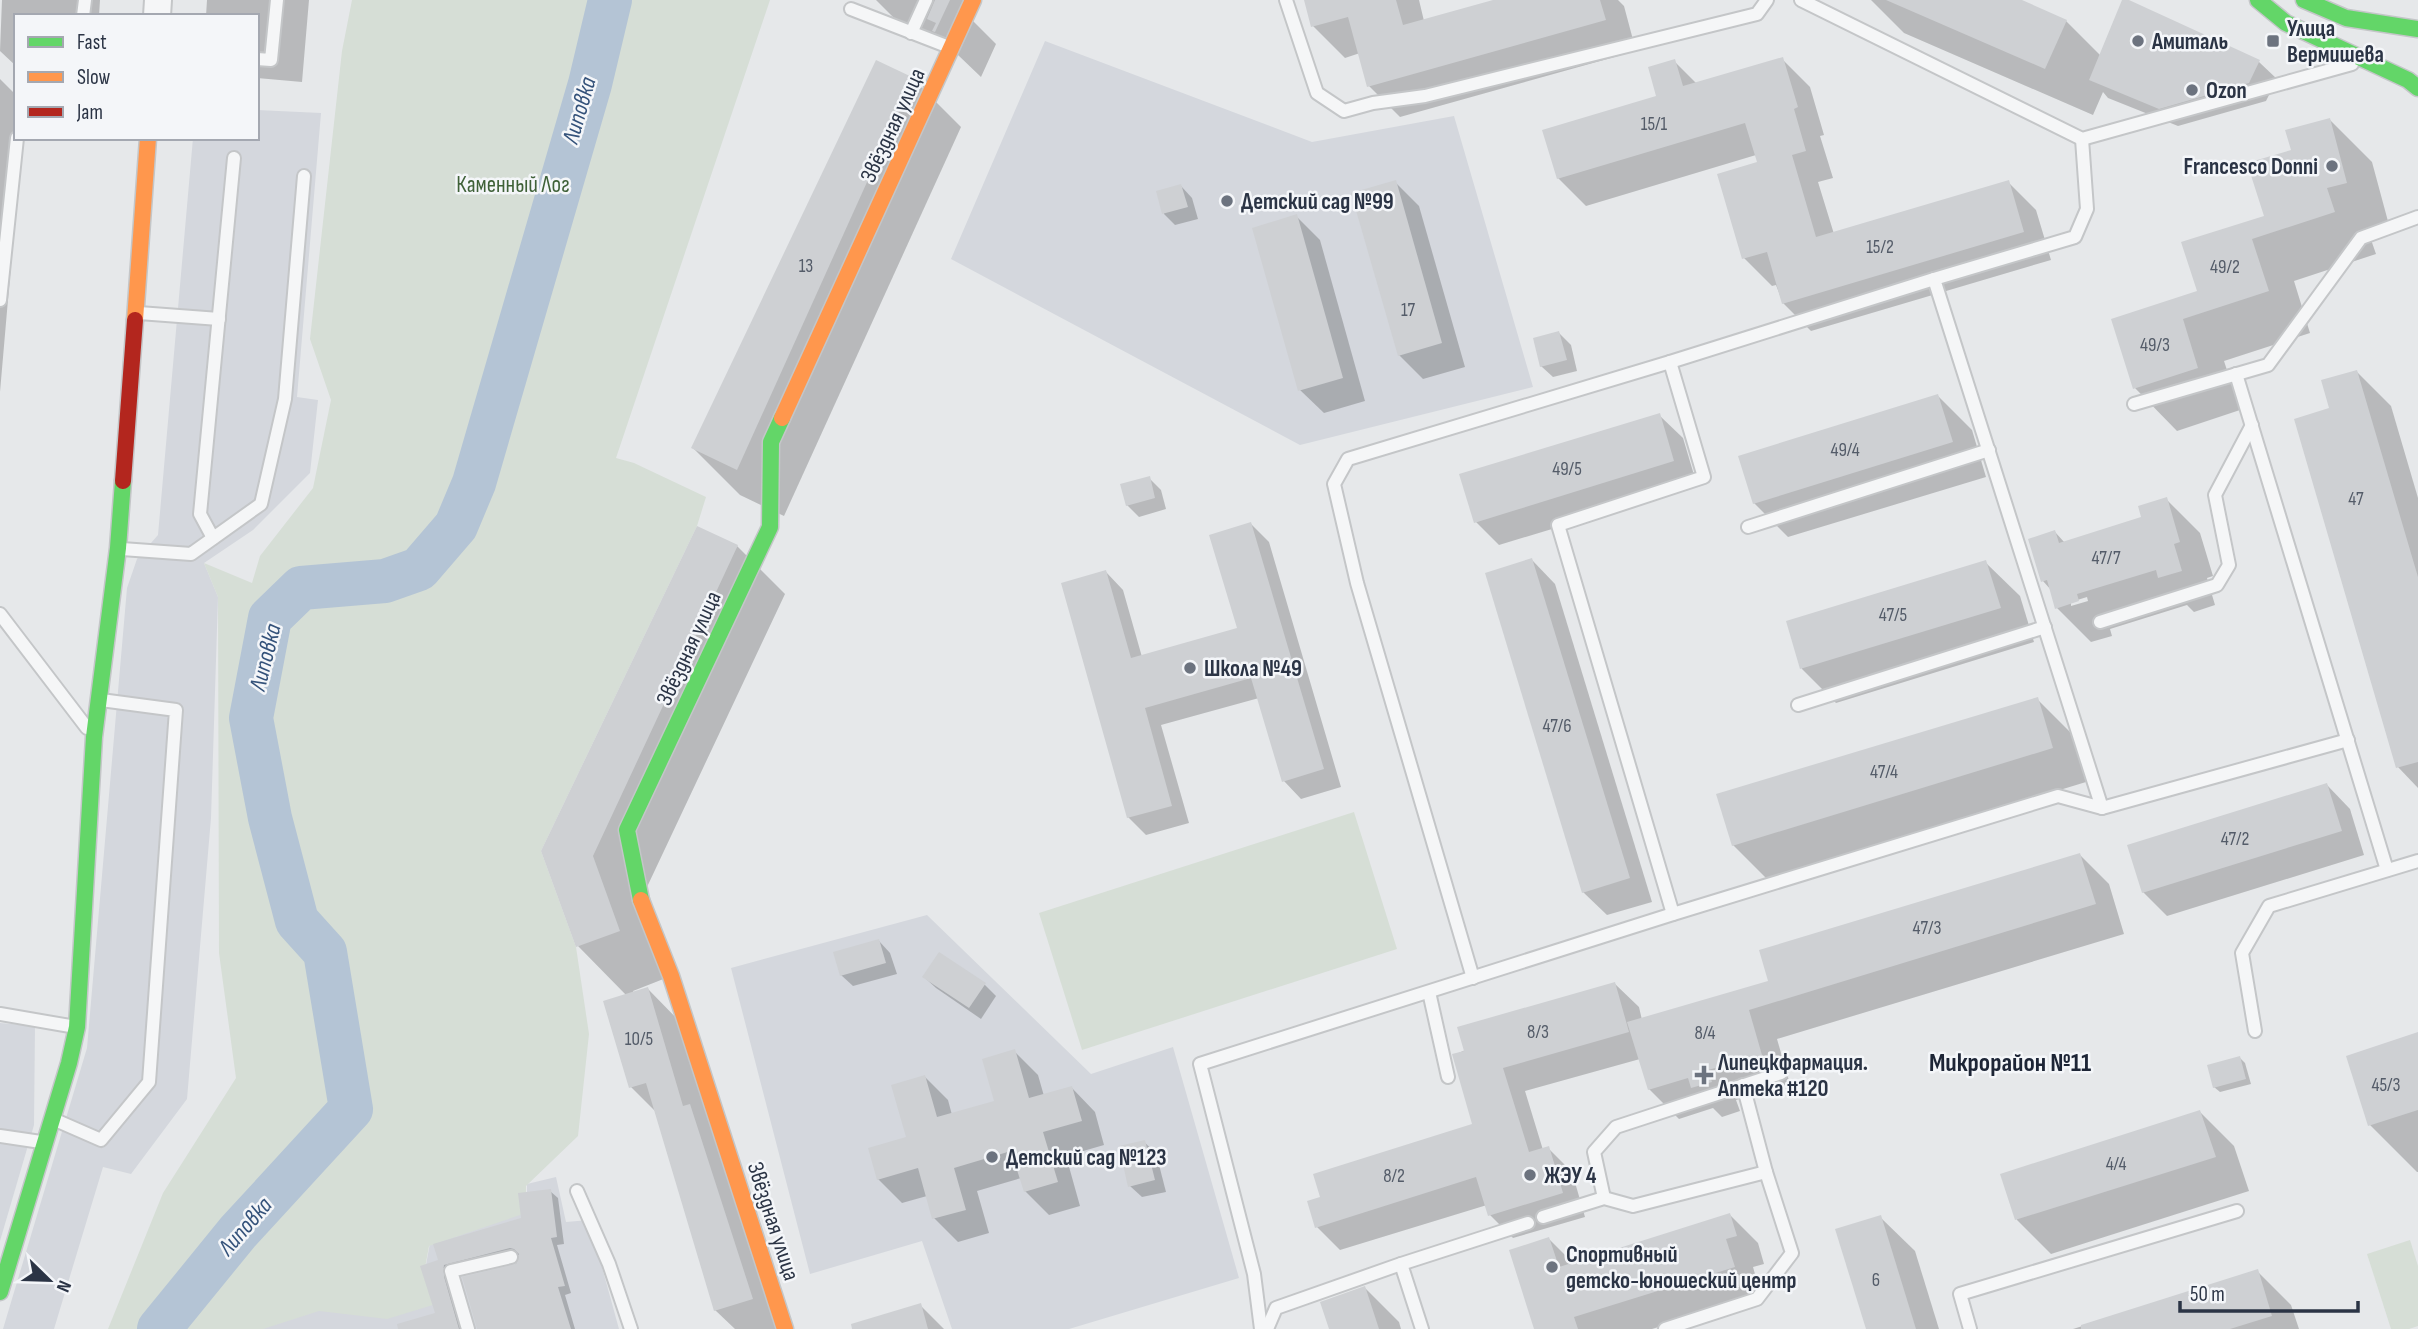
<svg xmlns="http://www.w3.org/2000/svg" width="2418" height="1329" font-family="'Sofia Sans Condensed',sans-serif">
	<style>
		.built { fill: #d4d7dd }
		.green { fill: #d6ded6 }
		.shadow { fill: #0003; fill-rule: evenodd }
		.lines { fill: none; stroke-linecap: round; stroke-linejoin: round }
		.river { stroke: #b4c4d5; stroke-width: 44 }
		.building { fill: #ced0d3 }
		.lane-casing { stroke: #c4c6c8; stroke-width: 16 }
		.street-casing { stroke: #c4c6c8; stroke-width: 30 }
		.fast-casing { stroke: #c4c6c8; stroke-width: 19 }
		.slow-casing { stroke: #c4c6c8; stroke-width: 19 }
		.jam-casing { stroke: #c4c6c8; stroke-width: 19 }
		.lane { stroke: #f5f6f7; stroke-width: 12 }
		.street { stroke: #f5f6f7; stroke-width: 26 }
		.fast { stroke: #63d668; stroke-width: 16 }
		.slow { stroke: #ff974d; stroke-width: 16 }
		.jam { stroke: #b3261e; stroke-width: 16 }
		.poi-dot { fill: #6c737f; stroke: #f4f6f9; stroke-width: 2.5 }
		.labels { text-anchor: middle; stroke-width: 5; stroke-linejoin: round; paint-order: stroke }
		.number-label { font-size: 19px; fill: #545c69 }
		.poi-label { font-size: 23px; font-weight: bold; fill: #2b3445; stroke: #f4f6f9; text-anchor: start }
		.street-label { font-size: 23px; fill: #2b3445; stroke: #f4f6f9 }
		.park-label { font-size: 23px; fill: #3f6138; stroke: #f4f6f9 }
		.water-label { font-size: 24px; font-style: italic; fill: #34527a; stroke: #f4f6f9 }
		.quarter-label { font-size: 26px; font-weight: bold; fill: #1d2536; stroke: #f4f6f9 }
	</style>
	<rect width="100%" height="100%" fill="#e6e8ea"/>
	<g class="built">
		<polygon points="1045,41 1312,142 1454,116 1533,387 1300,445 951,259"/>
		<polygon points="257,110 321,113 297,397 318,400 310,473 253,530 204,563 218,597 211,818 187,1099 131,1174 103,1167 54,1329 3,1329 87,1048 127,588 137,559 158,535 193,138 257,138"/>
		<polygon points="927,915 1091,1074 1173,1047 1239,1278 1069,1329 952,1329 922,1241 810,1274 731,968"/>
		<polygon points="0,1023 35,1026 34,1125 0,1241"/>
		<polygon points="556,1177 566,1222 589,1220 619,1329 260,1329 426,1265 430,1243 527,1210 527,1184"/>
	</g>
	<g class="green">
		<polygon points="352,0 770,0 616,458 634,463 706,497 697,526 541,851 576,947 589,1034 578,1136 526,1186 526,1213 429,1246 425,1268 436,1304 387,1319 319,1311 263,1329 108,1329 163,1193 236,1078 219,953 218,597 204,563 252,583 260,556 313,488 331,400 310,339 342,51"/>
		<polygon points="1354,812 1397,949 1082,1050 1039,913"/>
		<polygon points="2410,1240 2418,1266 2418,1326 2409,1329 2391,1329 2367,1254"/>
	</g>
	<g class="shadow">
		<polygon points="2,0 100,0 99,16 16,16 16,66 0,51"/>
		<polygon points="207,0 309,0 302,82 257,78 257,16 206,16"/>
		<polygon points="876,0 978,0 970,18 996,44 981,77 958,55 911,35"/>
		<polygon points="1306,0 1419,0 1424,21 1500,0 1618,0 1624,6 1636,51 1400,117 1369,86 1360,53 1345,58 1313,26"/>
		<polygon points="1871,0 2017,0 2066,21 2101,56 2124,0 2259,62 2277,79 2266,101 2178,126 2108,98 2103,92 2093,115 1904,33"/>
		<polygon points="1782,59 1810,87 1824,135 1820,136 1833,178 1818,182 1834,234 2008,182 2036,210 2051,260 1811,331 1783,303 1776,285 1772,286 1744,258 1759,164 1756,155 1586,206 1558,178 1658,97 1674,61 1697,84"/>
		<polygon points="0,79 16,95 16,138 22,138 0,392"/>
		<polygon points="913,79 961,127 784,516 740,495 693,448"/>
		<polygon points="2330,120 2372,162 2389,225 2368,231 2376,254 2294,281 2310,333 2224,361 2240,410 2177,431 2135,388 2199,293 2266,217 2293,151"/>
		<polygon points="1395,182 1419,206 1465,367 1423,379 1399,355"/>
		<polygon points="1181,186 1192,198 1198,219 1175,225 1164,214 1158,192"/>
		<polygon points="1296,216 1320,240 1365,401 1324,413 1300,390"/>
		<polygon points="1559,333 1571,345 1577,371 1553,377 1541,366"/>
		<polygon points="2357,372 2391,406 2418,498 2418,788 2398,767 2331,409"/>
		<polygon points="1938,396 1972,430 1986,477 1788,537 1754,503"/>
		<polygon points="1659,415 1683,438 1697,485 1499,545 1476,522"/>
		<polygon points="1149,478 1161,490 1166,509 1139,517 1127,505"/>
		<path d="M2166,499L2200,533L2213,576L2207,578L2215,605L2194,612L2187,605L2110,629L2112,636L2091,642L2057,608L2051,590L2043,581L2055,532L2065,543L2144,518ZM2087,597L2088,601L2071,606V602Z"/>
		<polygon points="1251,524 1269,542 1341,787 1301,799 1284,781 1259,698 1161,725 1189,823 1146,835 1128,817 1106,572 1123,590 1142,657 1239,630"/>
		<polygon points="737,546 785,594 639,904 666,978 633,991 634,994 648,989 686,1028 788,1329 735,1329 715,1310 657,1113 631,1087 627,996 578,946 543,851"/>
		<polygon points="1532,560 1555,584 1652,902 1607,915 1583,892"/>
		<polygon points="1985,562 2020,596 2034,642 1836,703 1802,669 1788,622"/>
		<polygon points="2037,699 2071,733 2086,782 1767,879 1733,845"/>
		<polygon points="2327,785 2350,809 2364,855 2167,916 2143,892"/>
		<polygon points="2080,855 2109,884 2124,934 1777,1039 1790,1084 1736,1100 1740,1111 1722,1117 1713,1108 1679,1119 1649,1089 1640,1059 1525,1091 1543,1150 1548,1148 1572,1172 1585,1217 1513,1238 1490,1215 1487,1205 1340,1250 1317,1227 1322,1198 1474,1125 1454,1055 1615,984 1639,1007 1642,1020 1770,982"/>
		<polygon points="879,941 890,953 897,974 853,986 841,975"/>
		<polygon points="924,977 985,985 996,996 981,1019 936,988"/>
		<polygon points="2418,1034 2418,1172 2417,1172 2370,1125"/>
		<polygon points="1014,1051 1038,1075 1044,1096 1072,1088 1095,1112 1104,1145 1066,1156 1080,1206 1049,1215 1025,1191 1021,1178 977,1191 989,1233 958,1242 934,1218 927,1196 902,1203 878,1179 908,1138 925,1077 948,1100 952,1115 996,1102"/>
		<polygon points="2240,1058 2245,1063 2251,1084 2220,1092 2214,1087"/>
		<polygon points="2200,1112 2234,1146 2249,1191 2051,1254 2017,1220 2003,1175"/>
		<polygon points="1144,1142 1156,1153 1166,1192 1142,1197 1130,1186"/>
		<path d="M550,1191L558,1198L564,1244L557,1245L571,1293L565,1295L575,1329H478L521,1255H517L452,1271L463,1329H402L437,1314L441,1262L523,1219ZM442,1268H446L442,1282Z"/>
		<polygon points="1730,1215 1758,1243 1764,1264 1753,1267 1761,1295 1652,1329 1535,1329 1549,1239 1574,1264"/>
		<polygon points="1880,1217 1915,1251 1939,1329 1868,1329"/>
		<polygon points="2257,1271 2291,1305 2299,1329 2073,1329"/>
		<polygon points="1365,1288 1399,1322 1401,1329 1331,1329"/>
		<polygon points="920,1305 944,1329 877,1329"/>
	</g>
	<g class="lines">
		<polyline class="river" points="159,1329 238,1232 351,1109 325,952 297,921 270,818 251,718 270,618 301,588 385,581 419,569 456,526 474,483 590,84 610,0"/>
	</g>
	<g class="building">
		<polygon points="935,0 950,0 935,32 932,31 936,23 927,19"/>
		<polygon points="1304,0 1396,0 1403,25 1493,0 1600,0 1606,20 1367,87 1348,17 1311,27"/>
		<polygon points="1886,0 2022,0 2067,20 2045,69"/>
		<polygon points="2122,0 2129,0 2260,60 2249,83 2159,109 2089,80"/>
		<polygon points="1783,57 1798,107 1794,109 1806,151 1792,155 1816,237 2009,180 2024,232 1782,304 1767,252 1742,259 1717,174 1757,162 1745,123 1557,179 1542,130 1656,96 1648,67 1675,59 1683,86"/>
		<polygon points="876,60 914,78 737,470 691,448"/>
		<polygon points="2330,118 2347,183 2327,188 2335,212 2252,239 2269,291 2183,319 2198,368 2133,389 2111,319 2197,291 2181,242 2264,216 2247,163 2291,150 2285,130"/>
		<polygon points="1396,180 1442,343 1398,356 1351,193"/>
		<polygon points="1181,184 1188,207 1162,214 1156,191"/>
		<polygon points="1297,214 1343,378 1298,391 1252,228"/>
		<polygon points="1559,331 1567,360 1540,367 1533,338"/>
		<polygon points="2357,370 2418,577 2418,762 2396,768 2294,419 2329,408 2321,380"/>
		<polygon points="1938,394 1953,442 1753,504 1738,456"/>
		<polygon points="1660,413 1674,461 1474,523 1459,474"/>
		<polygon points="1150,476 1155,498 1126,506 1120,484"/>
		<polygon points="2167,497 2180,542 2174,544 2182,571 2158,578 2156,570 2077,594 2079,601 2055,609 2047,580 2041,582 2028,539 2055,530 2059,543 2141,517 2138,506"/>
		<polygon points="1251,522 1324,769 1282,782 1251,678 1145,708 1172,806 1127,818 1061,583 1106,570 1131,658 1237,628 1209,535"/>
		<polygon points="697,526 738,545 593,856 620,931 576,947 541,851"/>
		<polygon points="1532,558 1630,878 1582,893 1485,573"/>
		<polygon points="1986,560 2001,608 1800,669 1786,621"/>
		<polygon points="2038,697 2053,748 1732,846 1716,794"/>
		<polygon points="2327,783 2342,831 2142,893 2127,845"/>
		<polygon points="2080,853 2096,904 1749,1010 1762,1055 1708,1070 1712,1082 1691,1088 1688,1078 1648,1090 1627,1022 1768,981 1759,950"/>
		<polygon points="879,939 886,963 840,976 833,952"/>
		<polygon points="939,952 986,983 969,1008 922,977"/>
		<polygon points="1615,982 1629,1032 1503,1068 1529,1152 1549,1146 1563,1193 1488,1216 1476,1177 1315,1228 1307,1201 1320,1197 1313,1174 1472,1124 1452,1054 1464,1051 1457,1027"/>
		<polygon points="648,987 683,1106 690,1104 753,1299 714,1311 646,1083 629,1088 603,1001"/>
		<polygon points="2418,1032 2418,1110 2368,1126 2346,1056"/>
		<polygon points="1015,1049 1029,1098 1072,1086 1082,1121 1043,1132 1058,1182 1024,1192 1011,1151 954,1168 966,1210 932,1219 918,1168 877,1180 868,1148 906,1137 891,1085 925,1075 937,1117 994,1101 982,1059"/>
		<polygon points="2240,1056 2246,1079 2213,1088 2207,1065"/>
		<polygon points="2200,1110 2216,1157 2015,1220 2000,1174"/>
		<polygon points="1145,1140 1155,1180 1128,1187 1119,1146"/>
		<polygon points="551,1189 557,1237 551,1238 565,1286 558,1287 571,1329 477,1329 462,1277 516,1264 519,1254 514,1249 510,1248 444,1265 443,1273 459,1329 398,1329 397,1324 435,1313 420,1266 438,1260 433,1244 521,1218 518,1193"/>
		<polygon points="1730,1213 1737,1236 1726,1239 1735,1267 1574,1317 1578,1329 1534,1329 1509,1250 1549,1237 1559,1267"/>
		<polygon points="1881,1215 1916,1329 1866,1329 1835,1229"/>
		<polygon points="2258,1269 2272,1316 2230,1329 2081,1329 2081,1325"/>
		<polygon points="1365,1286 1379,1329 1329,1329 1320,1302"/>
		<polygon points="921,1303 928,1329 852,1329 851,1324"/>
	</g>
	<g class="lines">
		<defs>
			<g id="lane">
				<polyline points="1286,0 1317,93 1344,111 1373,103 1425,96 1757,14 1767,0"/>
				<polyline points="1801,0 2082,139 2352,64"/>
				<polyline points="851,9 949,47"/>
				<polyline points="83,16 85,0"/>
				<polyline points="911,33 926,0"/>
				<polyline points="257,59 271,60 277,0"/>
				<polyline points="2082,139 2087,209 2075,237 1934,279 2102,808"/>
				<polyline points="0,300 17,138"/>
				<polyline points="139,313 219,319"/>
				<polyline points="2236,374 2387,870"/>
				<polyline points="2134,404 2268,365 2361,238 2418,217"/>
				<polyline points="1748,527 1989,450"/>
				<polyline points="213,538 200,514 234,158"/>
				<polyline points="122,549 191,554 261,504 285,399 304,176"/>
				<polyline points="0,614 87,728"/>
				<polyline points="2100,622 2217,585 2229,565 2215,495 2252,425"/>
				<polyline points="1798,705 2045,627"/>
				<polyline points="1673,914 1558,525 1704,477 1670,362 1934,279"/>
				<polyline points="1473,978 1357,583 1334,484 1348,459 1670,362"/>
				<polyline points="1429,992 1448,1077"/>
				<polyline points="0,1014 76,1027"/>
				<polyline points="2255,1031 2242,953 2269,906 2418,861"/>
				<polyline points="1743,1085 1766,1172"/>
				<polyline points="53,1119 101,1140 149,1082 176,710 101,700"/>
				<polyline points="0,1136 41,1142"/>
				<polyline points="577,1191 609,1264 631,1329"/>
				<polyline points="1604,1198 1594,1152 1616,1127 1781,1073"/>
				<polyline points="1543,1217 1604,1198 1633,1206 1766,1172 1792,1253 1757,1299 1665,1329"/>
				<polyline points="468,1329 451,1271 511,1257"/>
				<polyline points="1261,1329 1254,1274 1200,1064 1673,914 2058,796 2102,808 2348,740"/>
				<polyline points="1267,1329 1276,1308 1401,1264"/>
				<polyline points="1422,1329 1401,1264 1528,1223"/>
				<polyline points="1970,1329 1960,1294 2237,1211"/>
			</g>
			<polyline id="street" points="157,16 158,0"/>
			<g id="fast">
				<polyline points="2258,0 2286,23 2408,80 2418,88"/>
				<polyline points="2304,0 2346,18 2418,29"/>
				<polyline points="641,900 627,830 770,527 771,442 782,418"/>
				<polyline points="0,1292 69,1063 77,1027 94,737 118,548 123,481"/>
			</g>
			<g id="slow">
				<polyline points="135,320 148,138"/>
				<polyline points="782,418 973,0"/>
				<polyline points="641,900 671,976 785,1329"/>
			</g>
			<polyline id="jam" points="123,481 135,320"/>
		</defs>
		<use href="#lane" class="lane-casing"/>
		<use href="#street" class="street-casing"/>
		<use href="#fast" class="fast-casing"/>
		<use href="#slow" class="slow-casing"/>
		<use href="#jam" class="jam-casing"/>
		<use href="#lane" class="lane"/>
		<use href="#street" class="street"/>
		<use href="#fast" class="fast"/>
		<use href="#slow" class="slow"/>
		<use href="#jam" class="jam"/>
	</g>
	<g class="poi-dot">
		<circle cx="2138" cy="41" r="7"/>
		<rect x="2266" y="34" width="14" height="14" rx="3.5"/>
		<circle cx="2192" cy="90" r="7"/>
		<circle cx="2332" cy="166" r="7"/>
		<circle cx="1227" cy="201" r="7"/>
		<circle cx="1190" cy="668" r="7"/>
		<path d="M1700.5 1064.5h7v7h7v7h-7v7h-7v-7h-7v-7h7z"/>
		<circle cx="992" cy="1157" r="7"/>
		<circle cx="1530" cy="1175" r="7"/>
		<circle cx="1552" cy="1267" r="7"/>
	</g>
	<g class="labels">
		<g class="number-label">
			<text x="1654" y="130">15/1</text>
			<text x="1880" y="253">15/2</text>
			<text x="806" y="272">13</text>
			<text x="2225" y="273">49/2</text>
			<text x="1408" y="316">17</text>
			<text x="2155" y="351">49/3</text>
			<text x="1845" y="456">49/4</text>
			<text x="1567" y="475">49/5</text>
			<text x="2356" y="505">47</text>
			<text x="2106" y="564">47/7</text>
			<text x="1893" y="621">47/5</text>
			<text x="1557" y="732">47/6</text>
			<text x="1884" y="778">47/4</text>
			<text x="2235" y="845">47/2</text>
			<text x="1927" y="934">47/3</text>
			<text x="1538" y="1038">8/3</text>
			<text x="1705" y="1039">8/4</text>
			<text x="639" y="1045">10/5</text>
			<text x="2386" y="1091">45/3</text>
			<text x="2116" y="1170">4/4</text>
			<text x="1394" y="1182">8/2</text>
			<text x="1876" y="1286">6</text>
		</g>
		<g class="poi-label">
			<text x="2287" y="36">Улица<tspan x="2287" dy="26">Вермишева</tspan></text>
			<text x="2152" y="49">Амиталь</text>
			<text x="2206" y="98">Ozon</text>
			<text x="2318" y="174" text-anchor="end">Francesco Donni</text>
			<text x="1241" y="209">Детский сад №99</text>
			<text x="1204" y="676">Школа №49</text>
			<text x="1718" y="1070">Липецкфармация.<tspan x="1718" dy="26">Аптека #120</tspan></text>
			<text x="1006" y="1165">Детский сад №123</text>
			<text x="1544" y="1183">ЖЭУ 4</text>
			<text x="1566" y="1262">Спортивный<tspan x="1566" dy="26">детско-юношеский центр</tspan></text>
		</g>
		<g class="street-label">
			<text transform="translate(892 125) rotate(-65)" y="8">Звёздная улица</text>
			<text transform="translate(688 648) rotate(-65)" y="8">Звёздная улица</text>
			<text transform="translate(774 1221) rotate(72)" y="8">Звёздная улица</text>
		</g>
		<g class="park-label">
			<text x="513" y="192">Каменный Лог</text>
		</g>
		<g class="water-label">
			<text transform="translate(579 110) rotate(-74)" y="8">Липовка</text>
			<text transform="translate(265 657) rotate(-76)" y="8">Липовка</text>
			<text transform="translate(245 1226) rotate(-49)" y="8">Липовка</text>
		</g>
		<g class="quarter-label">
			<text x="2010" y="1071">Микрорайон №11</text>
		</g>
	</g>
	<rect x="14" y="14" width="245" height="126" fill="#f4f6f9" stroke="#a4a8b1" stroke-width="2"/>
	<rect x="28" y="37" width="35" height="10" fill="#63d668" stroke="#a4a8b1" stroke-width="2"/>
	<text x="77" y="49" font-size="21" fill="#2b3445">Fast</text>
	<rect x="28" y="72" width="35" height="10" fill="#ff974d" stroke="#a4a8b1" stroke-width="2"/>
	<text x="77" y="84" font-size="21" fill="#2b3445">Slow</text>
	<rect x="28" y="107" width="35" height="10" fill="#b3261e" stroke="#a4a8b1" stroke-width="2"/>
	<text x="77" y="119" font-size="21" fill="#2b3445">Jam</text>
	<g transform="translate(49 1280) rotate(113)" stroke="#f4f6f9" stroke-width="5" paint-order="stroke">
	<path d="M0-5L12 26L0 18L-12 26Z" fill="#2b3445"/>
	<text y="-10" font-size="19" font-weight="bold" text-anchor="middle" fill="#2b3445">N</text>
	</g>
	<path d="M2180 1301v10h178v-10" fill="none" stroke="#2b3445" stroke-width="3.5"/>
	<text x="2190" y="1301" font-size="21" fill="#2b3445" stroke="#f4f6f9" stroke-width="5" paint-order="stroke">50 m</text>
</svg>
